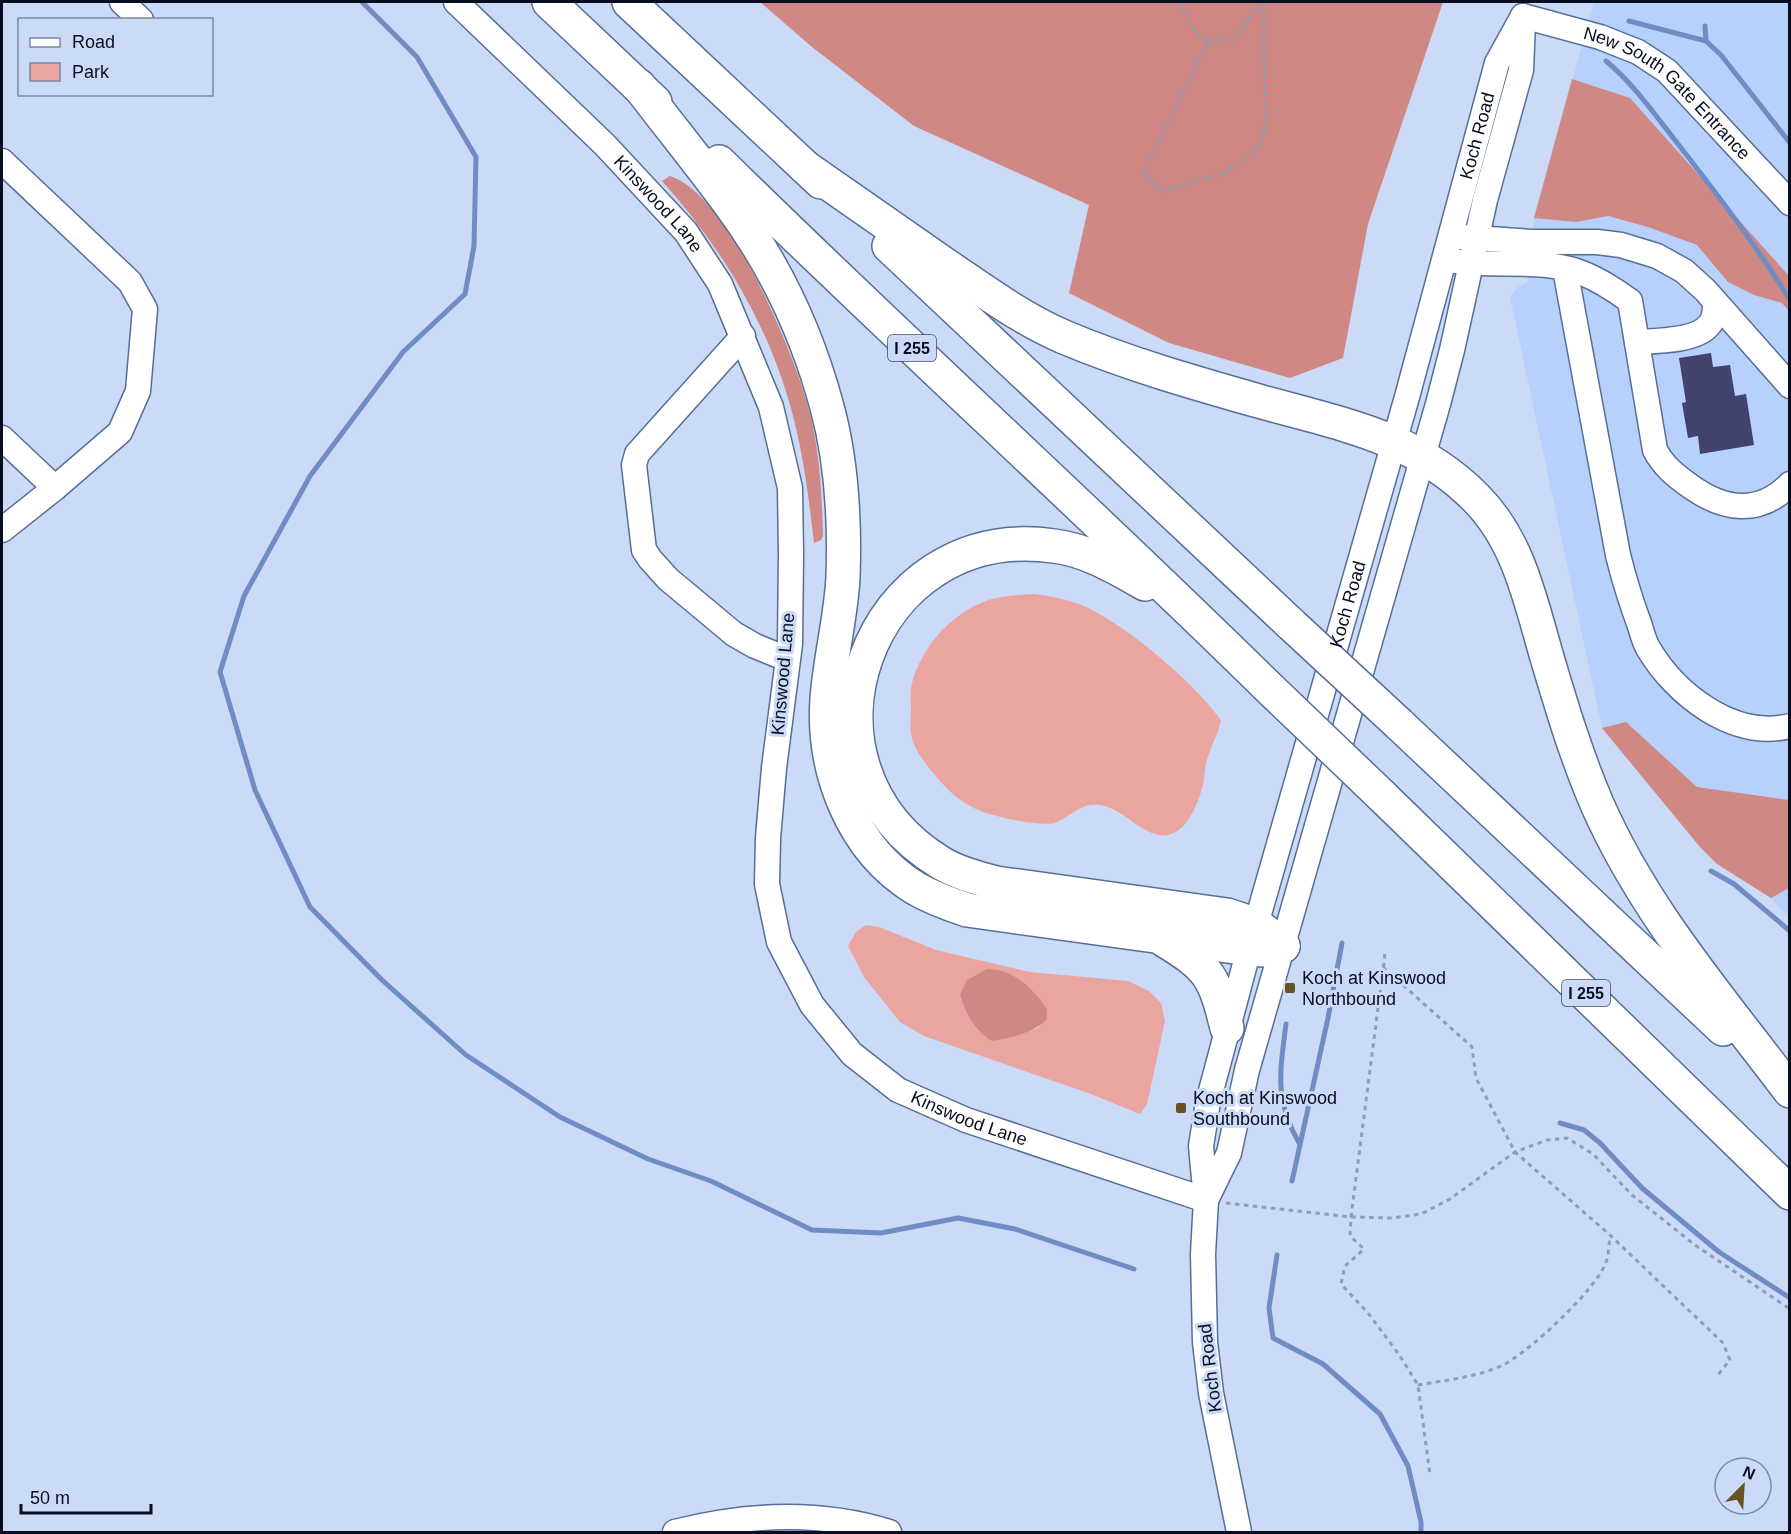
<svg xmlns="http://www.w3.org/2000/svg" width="1791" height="1534" font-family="Arial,sans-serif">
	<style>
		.built { fill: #b8d0fc }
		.green { fill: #eba5a1; fill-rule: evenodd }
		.forest { fill: #d08884 }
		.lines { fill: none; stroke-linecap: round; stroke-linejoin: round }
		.stream { stroke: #708cc4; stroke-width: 5 }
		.building { fill: #42426e }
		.minor-casing { stroke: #576e99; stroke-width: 27 }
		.highway-casing { stroke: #576e99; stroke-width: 36 }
		.path { stroke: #8e9cb5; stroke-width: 3; stroke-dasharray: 4.5 4.5; stroke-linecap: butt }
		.minor { stroke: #fff; stroke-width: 24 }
		.highway { stroke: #fff; stroke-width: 33 }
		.highway-bridge-casing { stroke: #576e99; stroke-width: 36; stroke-linecap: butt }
		.highway-bridge { stroke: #fff; stroke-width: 33 }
		.poi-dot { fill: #695222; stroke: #cadaf7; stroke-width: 2 }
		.labels { text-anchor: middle; stroke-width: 6; stroke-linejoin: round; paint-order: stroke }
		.shield { fill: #cadaf7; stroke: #424b60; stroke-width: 1.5 }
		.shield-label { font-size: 16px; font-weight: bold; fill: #070e1f }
		.street-label { font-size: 18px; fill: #070e1f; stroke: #cadaf7 }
		.poi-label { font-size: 18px; fill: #070e1f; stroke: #cadaf7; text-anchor: start }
	</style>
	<rect width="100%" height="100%" fill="#cadaf7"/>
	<polygon class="built" points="1594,2 1789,2 1789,918 1771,898 1717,864 1700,847 1602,728 1510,297 1518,287 1527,283 1534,218"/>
	<g class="green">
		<path d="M1035,594C1054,597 1074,600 1092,610C1133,631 1194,683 1221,720C1218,735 1210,748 1206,763C1204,770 1205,778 1203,785C1197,807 1183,843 1155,834C1135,828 1120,807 1099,805C1081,802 1069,818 1054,823C1041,827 991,816 978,810C961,803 947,790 936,776C927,766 918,755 913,742C910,733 910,720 911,711C911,702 910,692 912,683C921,649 948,617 981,603C997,596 1017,595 1035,594Z"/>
		<path d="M866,925L879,927L936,950L1030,972L1128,981L1149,991L1161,1003L1165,1021L1147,1104L1140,1114L1091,1094L924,1036L900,1022L864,977L848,946L856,932ZM1027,986L1047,1009L1038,1028L1012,1037L992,1040C974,1030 966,1014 960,995Z"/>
	</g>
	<g class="forest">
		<polygon points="760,2 1443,2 1368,224 1343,358 1290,378 1169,343 1069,293 1089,205 914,126 812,47"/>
		<polygon points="1572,79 1630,98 1789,276 1789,311 1782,303 1754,295 1728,282 1697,245 1648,227 1608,216 1576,222 1534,218"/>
		<path d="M670,176C729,194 798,360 811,418C820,457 822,496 823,536L821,540L814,543C809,500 804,458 793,416C770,327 723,249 662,181Z"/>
		<polygon points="1626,722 1697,787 1789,800 1789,888 1771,898 1717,864 1700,847 1602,728"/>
		<path d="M987,969C1014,969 1032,988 1047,1009V1019C1032,1034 1012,1037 992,1041C974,1030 966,1014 960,995L967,980Z"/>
	</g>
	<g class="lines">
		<g class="stream">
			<polyline points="362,2 417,57 476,157 474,246 465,294 403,352 310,476 244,596 220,672 255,790 310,907 382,980 466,1055 560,1117 648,1159 711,1181 812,1230 881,1233 958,1218 1015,1229 1134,1269"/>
			<polyline points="1629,21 1706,41 1721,55 1790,143"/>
			<polyline points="1705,26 1706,41"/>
			<path d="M1606,61C1634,84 1655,115 1678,144C1717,194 1756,245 1790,300"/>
			<polyline points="1711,871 1734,884 1790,931"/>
			<path d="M1286,1024C1280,1072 1274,1099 1299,1143"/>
			<polyline points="1560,1123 1584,1130 1600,1143 1642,1188 1719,1252 1790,1298"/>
			<polyline points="1292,1181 1328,1018 1342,943"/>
			<polyline points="1277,1255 1269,1308 1273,1338 1323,1364 1380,1414 1408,1466 1421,1522 1421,1532"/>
		</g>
	</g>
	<polygon class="building" points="1711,353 1713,367 1730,365 1735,396 1746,394 1754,445 1700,454 1698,436 1688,438 1682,403 1686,402 1679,358"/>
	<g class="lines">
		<defs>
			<g id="minor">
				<polyline points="122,2 141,20"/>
				<path id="s1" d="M456,2L605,145L686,232L720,284L771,407L790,488L791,554L790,644L774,768L768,838L767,884L779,942L812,1005L852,1054L898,1090L966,1120L1206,1200"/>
				<path id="s2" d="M1523,16L1600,37L1638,52L1667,71L1790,203"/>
				<polyline points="2,161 130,282 145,309 138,391 120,432 55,488 2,530"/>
				<polyline points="1461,237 1532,242 1597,242 1621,245 1657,256 1684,271 1705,290 1790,386"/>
				<path d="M1454,261C1494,267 1545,258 1582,273C1600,280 1615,290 1630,301L1655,450C1663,466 1676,476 1690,486C1723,510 1759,516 1790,484"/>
				<path d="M1565,269L1618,555C1624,579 1631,602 1640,626C1642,633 1644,641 1648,648C1675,694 1733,740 1790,726"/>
				<polyline points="743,336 637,454 634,465 644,550 650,559 668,579 734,634 755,646 787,659"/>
				<path d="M1637,342C1656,341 1697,341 1709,325C1714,320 1715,310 1715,303"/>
				<polyline points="2,438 55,488"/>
				<polyline points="1206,1200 1229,1153 1247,1070 1438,404 1452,350 1485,200 1521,70 1523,23"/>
				<path d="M675,1532C746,1514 818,1510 889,1532"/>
				<path id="s3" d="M1239,1532L1211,1393L1205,1342L1203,1254L1206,1200L1201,1146L1208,1102L1249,949L1407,397L1497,63L1523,16"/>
			</g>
			<g id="highway">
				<polyline points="549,2 655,102"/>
				<polyline points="629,2 821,182"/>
				<path d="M639,86C670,127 702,166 732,207C776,267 808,336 827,407C842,462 845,520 843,577C841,618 830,658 827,699C822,771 852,849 915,888C932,898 949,904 967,910L1249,949L1264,950L1283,946"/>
				<path d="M719,162C899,339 1086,508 1266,685"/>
				<path d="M805,167C852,200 899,233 947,266C984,291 1022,319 1064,337C1128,364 1195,383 1262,402C1341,424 1416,437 1476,498C1518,540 1530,599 1546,654C1561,705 1576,755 1597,804C1644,911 1720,998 1790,1091"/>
				<polyline points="889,246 1292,625"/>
				<path d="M1145,584C1117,568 1087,550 1054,546C866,519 779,765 941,863C958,873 977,878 996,883L1227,915L1257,925L1283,946"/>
				<polyline points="1399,724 1723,1029"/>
				<polyline points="1381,795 1790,1193"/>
				<path d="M1164,940C1210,968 1214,976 1227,1028"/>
			</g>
		</defs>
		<use href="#minor" class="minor-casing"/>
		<use href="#highway" class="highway-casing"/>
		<g class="path">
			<path d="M1183,2C1183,21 1194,31 1208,42L1234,39L1251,16L1259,2"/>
			<polyline points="1208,42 1143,173 1161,191 1222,174 1253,155 1262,137 1266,119 1263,2"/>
			<polyline points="1385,954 1351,1217 1350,1236 1364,1249 1345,1266 1341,1284 1368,1313 1400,1356 1418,1385 1430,1475"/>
			<polyline points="1383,967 1472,1047 1476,1078 1515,1152 1610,1235 1723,1343 1730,1360 1717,1376"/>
			<polyline points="1226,1203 1351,1217 1392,1218 1421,1214 1450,1199 1515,1152 1547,1140 1567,1138 1593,1154 1632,1195 1695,1245 1790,1309"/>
			<path d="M1418,1385C1447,1380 1477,1377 1503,1365C1528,1353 1598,1288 1606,1262C1609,1254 1609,1244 1610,1235"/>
		</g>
		<use href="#minor" class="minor"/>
		<use href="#highway" class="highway"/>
		<defs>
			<g id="highway-bridge">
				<polyline points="1292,625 1399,724"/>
				<polyline points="1266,685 1381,795"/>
			</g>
		</defs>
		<use href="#highway-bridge" class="highway-bridge-casing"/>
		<use href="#highway-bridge" class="highway-bridge"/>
	</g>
	<g class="poi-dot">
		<rect x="1284" y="982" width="12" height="12" rx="3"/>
		<rect x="1175" y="1102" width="12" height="12" rx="3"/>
	</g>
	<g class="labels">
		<g class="shield">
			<rect x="888" y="335" width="48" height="26" rx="4.5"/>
			<rect x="1562" y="980" width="48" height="26" rx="4.5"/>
		</g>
		<g class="shield-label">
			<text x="912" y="354">I 255</text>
			<text x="1586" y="999">I 255</text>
		</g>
		<g class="street-label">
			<text dy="6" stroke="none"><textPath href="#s2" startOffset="168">New South Gate Entrance</textPath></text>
			<text dy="6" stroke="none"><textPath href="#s3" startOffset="1437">Koch Road</textPath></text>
			<text dy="6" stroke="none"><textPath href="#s1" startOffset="286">Kinswood Lane</textPath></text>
			<text dy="6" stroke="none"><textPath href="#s3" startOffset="951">Koch Road</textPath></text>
			<text transform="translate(783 674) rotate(-85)" y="6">Kinswood Lane</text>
			<text dy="6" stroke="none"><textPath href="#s1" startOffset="1330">Kinswood Lane</textPath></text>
			<text transform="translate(1210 1368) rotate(-97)" y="6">Koch Road</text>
		</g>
		<g class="poi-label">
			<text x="1302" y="984">Koch at Kinswood<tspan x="1302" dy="21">Northbound</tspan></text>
			<text x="1193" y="1104">Koch at Kinswood<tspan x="1193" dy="21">Southbound</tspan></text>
		</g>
	</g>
	<rect width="1791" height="1534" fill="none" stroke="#070e1f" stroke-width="6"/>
	<rect x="18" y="18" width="195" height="78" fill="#cadaf7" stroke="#7c88a1" stroke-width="1.5"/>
	<rect x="30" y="38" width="30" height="9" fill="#ffffff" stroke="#7c88a1" stroke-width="1.5"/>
	<text x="72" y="48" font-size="18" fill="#070e1f">Road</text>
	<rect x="30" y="63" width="30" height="18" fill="#eba5a1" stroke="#7c88a1" stroke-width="1.5"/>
	<text x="72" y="78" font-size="18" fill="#070e1f">Park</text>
	<g transform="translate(1743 1486) rotate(24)"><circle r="28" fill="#cadaf7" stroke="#7c88a1" stroke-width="1.5"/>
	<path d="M0-4.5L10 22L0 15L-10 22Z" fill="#695222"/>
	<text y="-9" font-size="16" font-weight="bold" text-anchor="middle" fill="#070e1f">N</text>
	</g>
	<path d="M21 1504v9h130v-9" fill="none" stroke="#070e1f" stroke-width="3"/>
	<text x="30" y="1504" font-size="18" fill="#070e1f" stroke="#cadaf7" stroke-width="4.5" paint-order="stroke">50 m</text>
</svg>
